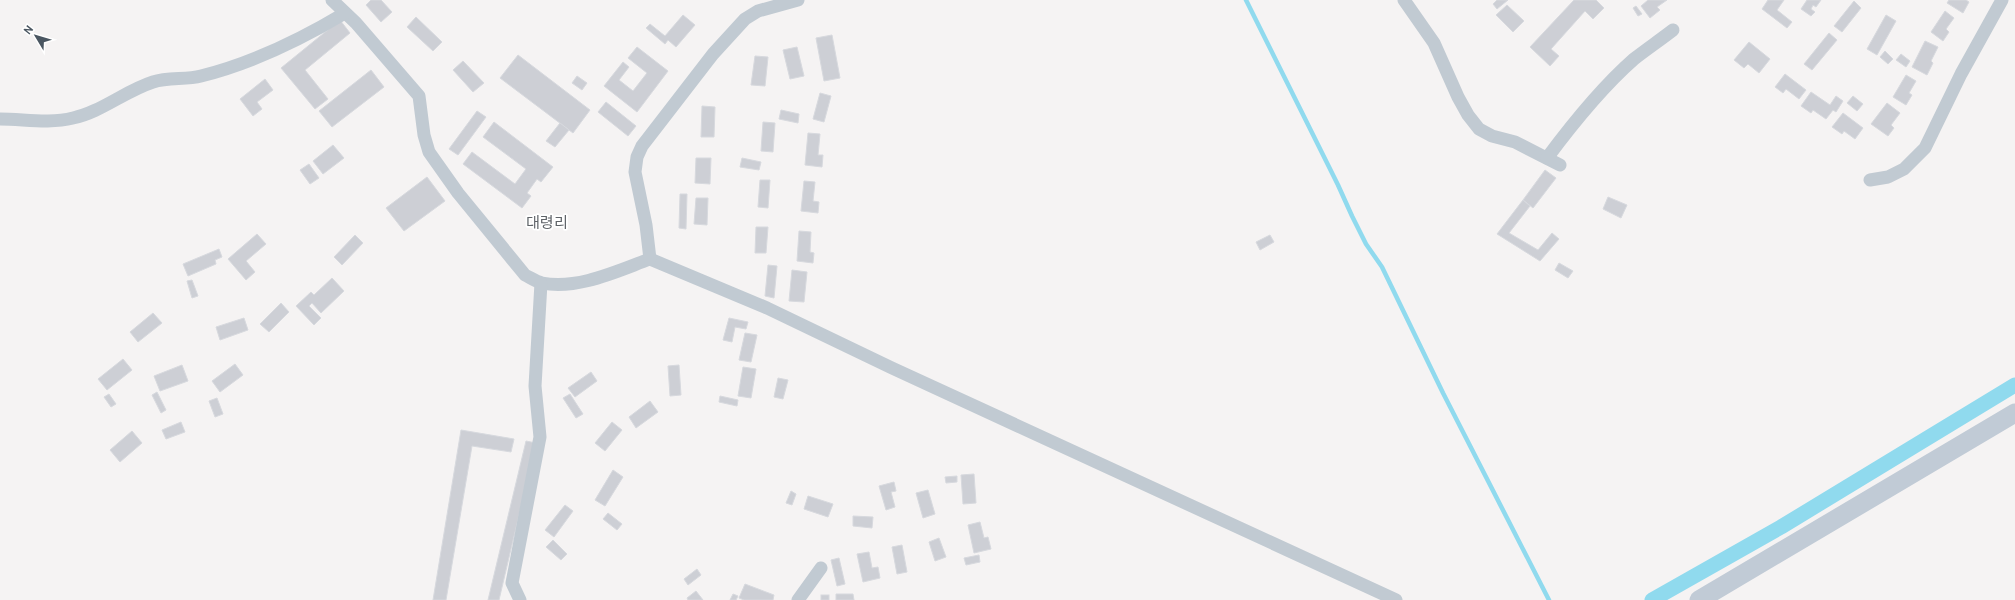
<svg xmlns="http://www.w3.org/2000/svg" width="2015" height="600" font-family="Cabin,'Noto Sans KR',sans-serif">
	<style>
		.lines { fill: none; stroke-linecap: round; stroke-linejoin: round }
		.stream { stroke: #90daee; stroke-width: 4.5 }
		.canal { stroke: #90daee; stroke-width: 15 }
		.building { fill: #cdcfd5; stroke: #d7d9de }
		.street { stroke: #c1cad2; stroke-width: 13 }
		.secondary { stroke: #c1cbd6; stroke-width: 19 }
		.labels { text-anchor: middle; stroke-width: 3.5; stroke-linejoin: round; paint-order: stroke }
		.quarter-label { font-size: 15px; fill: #5f6368; stroke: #fff }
	</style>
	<rect width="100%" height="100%" fill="#f5f3f3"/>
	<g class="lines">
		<polyline class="stream" points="1246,0 1338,185 1352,216 1366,244 1382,267 1443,393 1549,600"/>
		<polyline class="canal" points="1652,600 1781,527 2015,385"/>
	</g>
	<g class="building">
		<polygon points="371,0 381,0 392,12 381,22 366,5"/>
		<polygon points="1497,0 1508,0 1497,9 1493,4"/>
		<polygon points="1574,0 1596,0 1604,8 1593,19 1585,11 1551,49 1559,56 1550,66 1530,47"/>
		<polygon points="1648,0 1667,0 1657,7 1660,10 1650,18 1641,6"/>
		<polygon points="1768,0 1784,0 1777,10 1792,22 1787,28 1762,9"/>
		<polygon points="1807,0 1821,0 1816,7 1813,5 1811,9 1815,12 1811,16 1801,9"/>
		<polygon points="1949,0 1966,0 1969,2 1963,13 1947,3"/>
		<polygon points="1854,1 1861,8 1842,32 1834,26"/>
		<polygon points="1507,5 1524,21 1513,32 1496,15"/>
		<polygon points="1636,6 1642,14 1638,16 1633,8"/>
		<polygon points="1945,11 1954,18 1946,29 1949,32 1943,41 1931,32"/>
		<polygon points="683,15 695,25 676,47 668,40 665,44 646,28 650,24 665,36"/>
		<polygon points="1886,15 1896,21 1877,55 1867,49"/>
		<polygon points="416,17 442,42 433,51 407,27"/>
		<polygon points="340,20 350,33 305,70 328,99 315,109 281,68"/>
		<polygon points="1829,33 1837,40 1812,70 1804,64"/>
		<polygon points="832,35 840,78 824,81 816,38"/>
		<polygon points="1925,41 1938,47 1931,61 1933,63 1927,75 1912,67"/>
		<polygon points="1749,42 1770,59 1759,73 1748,64 1744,68 1734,60"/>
		<polygon points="637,47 668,71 637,112 604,86 623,62 629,67 619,80 633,91 647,73 628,58"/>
		<polygon points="797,47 804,76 790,79 783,50"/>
		<polygon points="1885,51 1893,59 1888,64 1880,57"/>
		<polygon points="1901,54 1910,61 1906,67 1896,60"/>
		<polygon points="518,55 590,110 573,133 500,78"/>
		<polygon points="755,56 768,57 765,86 751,85"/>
		<polygon points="463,61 484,83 473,92 453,70"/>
		<polygon points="371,70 384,87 332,127 319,111"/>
		<polygon points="1785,74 1806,90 1799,99 1786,89 1783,93 1775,87"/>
		<polygon points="1906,75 1916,81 1909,93 1912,95 1906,105 1893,97"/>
		<polygon points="577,76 587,83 582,90 572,83"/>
		<polygon points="265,79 273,90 257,102 262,109 253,116 240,99"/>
		<polygon points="1811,92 1830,105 1836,96 1843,101 1836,112 1833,110 1826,119 1813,110 1811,113 1801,106"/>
		<polygon points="820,93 831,96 824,122 813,119"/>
		<polygon points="1853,96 1863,104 1857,111 1847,103"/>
		<polygon points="606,102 636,126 628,136 598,112"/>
		<polygon points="1887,103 1900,113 1891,125 1894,128 1888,136 1871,124"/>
		<polygon points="702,106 715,107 714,137 701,137"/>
		<polygon points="781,110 799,114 798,123 779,119"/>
		<polygon points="477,111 486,117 458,155 449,149"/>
		<polygon points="1843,113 1863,128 1855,139 1844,131 1842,134 1832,127"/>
		<polygon points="494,122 553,167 541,182 537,179 527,193 531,196 522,208 463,164 472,152 515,184 526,169 483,137"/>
		<polygon points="763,122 775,123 773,152 761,151"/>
		<polygon points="560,123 569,130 555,147 546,141"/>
		<polygon points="808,133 820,134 818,155 823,155 822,167 805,165"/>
		<polygon points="333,145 344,158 323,174 313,161"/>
		<polygon points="696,158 711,158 710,184 695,183"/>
		<polygon points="742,158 761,162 759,170 740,167"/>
		<polygon points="309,164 319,178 310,184 300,170"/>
		<polygon points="1545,170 1556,178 1533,208 1523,200"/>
		<polygon points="427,177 445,201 404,231 386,208"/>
		<polygon points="760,180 770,180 768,208 758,207"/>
		<polygon points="804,181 815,182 813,201 819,202 818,213 801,211"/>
		<polygon points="680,194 687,194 686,229 679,228"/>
		<polygon points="1608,197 1627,205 1621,218 1603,209"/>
		<polygon points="696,198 708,198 707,225 694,224"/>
		<polygon points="1523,200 1530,206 1509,233 1538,250 1552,233 1559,239 1540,261 1497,234"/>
		<polygon points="756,227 768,227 766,253 755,253"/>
		<polygon points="799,231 811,232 810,252 814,253 813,263 797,261"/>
		<polygon points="257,234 266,244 246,261 255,272 246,280 228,259"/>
		<polygon points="355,235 363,243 342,265 334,257"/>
		<polygon points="1270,235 1274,242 1260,250 1256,242"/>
		<polygon points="219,249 222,257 215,260 216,264 188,276 183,264"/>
		<polygon points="1559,263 1573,271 1568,278 1555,270"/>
		<polygon points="768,265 777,266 774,298 765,296"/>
		<polygon points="792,270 807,272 804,302 789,301"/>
		<polygon points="332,278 344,291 321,313 312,303 309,306 321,318 314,325 296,306 311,292 314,295"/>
		<polygon points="192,280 198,296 192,298 187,281"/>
		<polygon points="281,303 289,312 269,332 260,324"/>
		<polygon points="153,313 162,323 138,342 130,332"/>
		<polygon points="244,318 248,330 220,340 216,327"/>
		<polygon points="729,318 748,322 746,329 735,327 732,342 723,340"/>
		<polygon points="745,333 757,335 751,362 739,360"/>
		<polygon points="123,359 132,370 107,390 98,379"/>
		<polygon points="235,364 243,375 220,392 212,381"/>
		<polygon points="182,365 188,381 160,391 154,376"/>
		<polygon points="679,365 681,395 670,396 668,366"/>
		<polygon points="743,367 756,369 751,398 738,396"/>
		<polygon points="591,372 597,381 575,397 568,388"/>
		<polygon points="778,378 788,380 783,399 774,397"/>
		<polygon points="157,392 166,410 161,413 152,395"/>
		<polygon points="109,394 116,404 111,407 104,397"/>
		<polygon points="570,394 583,414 576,418 563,398"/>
		<polygon points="720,396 738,400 737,406 719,402"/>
		<polygon points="217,398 223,414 215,417 209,401"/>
		<polygon points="650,401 658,412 636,428 629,417"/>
		<polygon points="181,422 185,432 166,439 162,430"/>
		<polygon points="612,422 622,430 605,451 595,443"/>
		<polygon points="461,430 514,439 511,452 472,446 446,600 433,600"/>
		<polygon points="132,431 142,443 120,462 110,450"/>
		<polygon points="526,441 536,443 499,600 488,600"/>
		<polygon points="613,470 623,477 605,506 595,500"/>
		<polygon points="974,474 976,503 963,504 961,475"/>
		<polygon points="957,476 957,482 946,483 945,477"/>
		<polygon points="894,482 896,491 891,492 895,507 886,510 879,486"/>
		<polygon points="928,490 935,514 923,518 916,493"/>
		<polygon points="791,491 796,494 792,505 786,503"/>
		<polygon points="808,496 833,504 828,517 804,509"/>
		<polygon points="565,505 573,511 554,537 545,530"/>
		<polygon points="608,513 622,524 617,530 603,519"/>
		<polygon points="853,516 873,517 872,528 853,526"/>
		<polygon points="980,522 984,538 988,537 991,549 974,553 968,525"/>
		<polygon points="939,538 946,557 935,561 929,542"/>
		<polygon points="553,540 567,554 561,560 546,547"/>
		<polygon points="902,545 907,572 897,574 892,547"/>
		<polygon points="869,552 872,568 878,567 880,578 863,582 857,554"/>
		<polygon points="979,555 980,562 966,565 964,558"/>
		<polygon points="839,558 845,584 837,586 831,560"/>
		<polygon points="697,569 701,575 688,585 684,579"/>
		<polygon points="745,584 774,595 773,600 744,600 739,598"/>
		<polygon points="696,591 703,600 688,600 687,598"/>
		<polygon points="733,594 738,596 736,600 730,600"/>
		<polygon points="836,594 853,594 854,600 836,600"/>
		<rect x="821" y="595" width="8" height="5"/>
	</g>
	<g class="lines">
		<g class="street">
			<path d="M332,0L356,23L419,96L424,135L429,152L458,193L525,275C531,278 537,282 542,283C578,290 617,271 650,259L767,308L892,368L1396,600"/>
			<polyline points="1404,0 1434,43 1458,97 1468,115 1479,129 1492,136 1515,142 1560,165"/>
			<path d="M0,119C24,119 49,124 73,118C101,112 125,91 153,82C168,77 186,80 201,76C253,63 300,40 345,13"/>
			<path d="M1547,158C1573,123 1601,88 1634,59C1647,49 1660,40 1673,30"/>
			<polyline points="1870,180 1888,177 1904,169 1925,148 1961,74 2002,0"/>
			<polyline points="650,259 646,225 635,172 637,157 642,146 713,54 745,19 758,11 798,0"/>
			<polyline points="520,600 512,583 540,437 535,386 541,283"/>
			<polyline points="798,600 821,568"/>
		</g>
		<polyline class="secondary" points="1699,600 2015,413"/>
	</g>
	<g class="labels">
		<g class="quarter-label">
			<text x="547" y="228">대령리</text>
		</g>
	</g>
	<g transform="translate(36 36) rotate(308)" stroke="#ffffff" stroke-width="3" paint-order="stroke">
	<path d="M0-3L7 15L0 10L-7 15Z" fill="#4a5661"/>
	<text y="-6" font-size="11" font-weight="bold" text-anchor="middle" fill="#4a5661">N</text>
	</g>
</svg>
